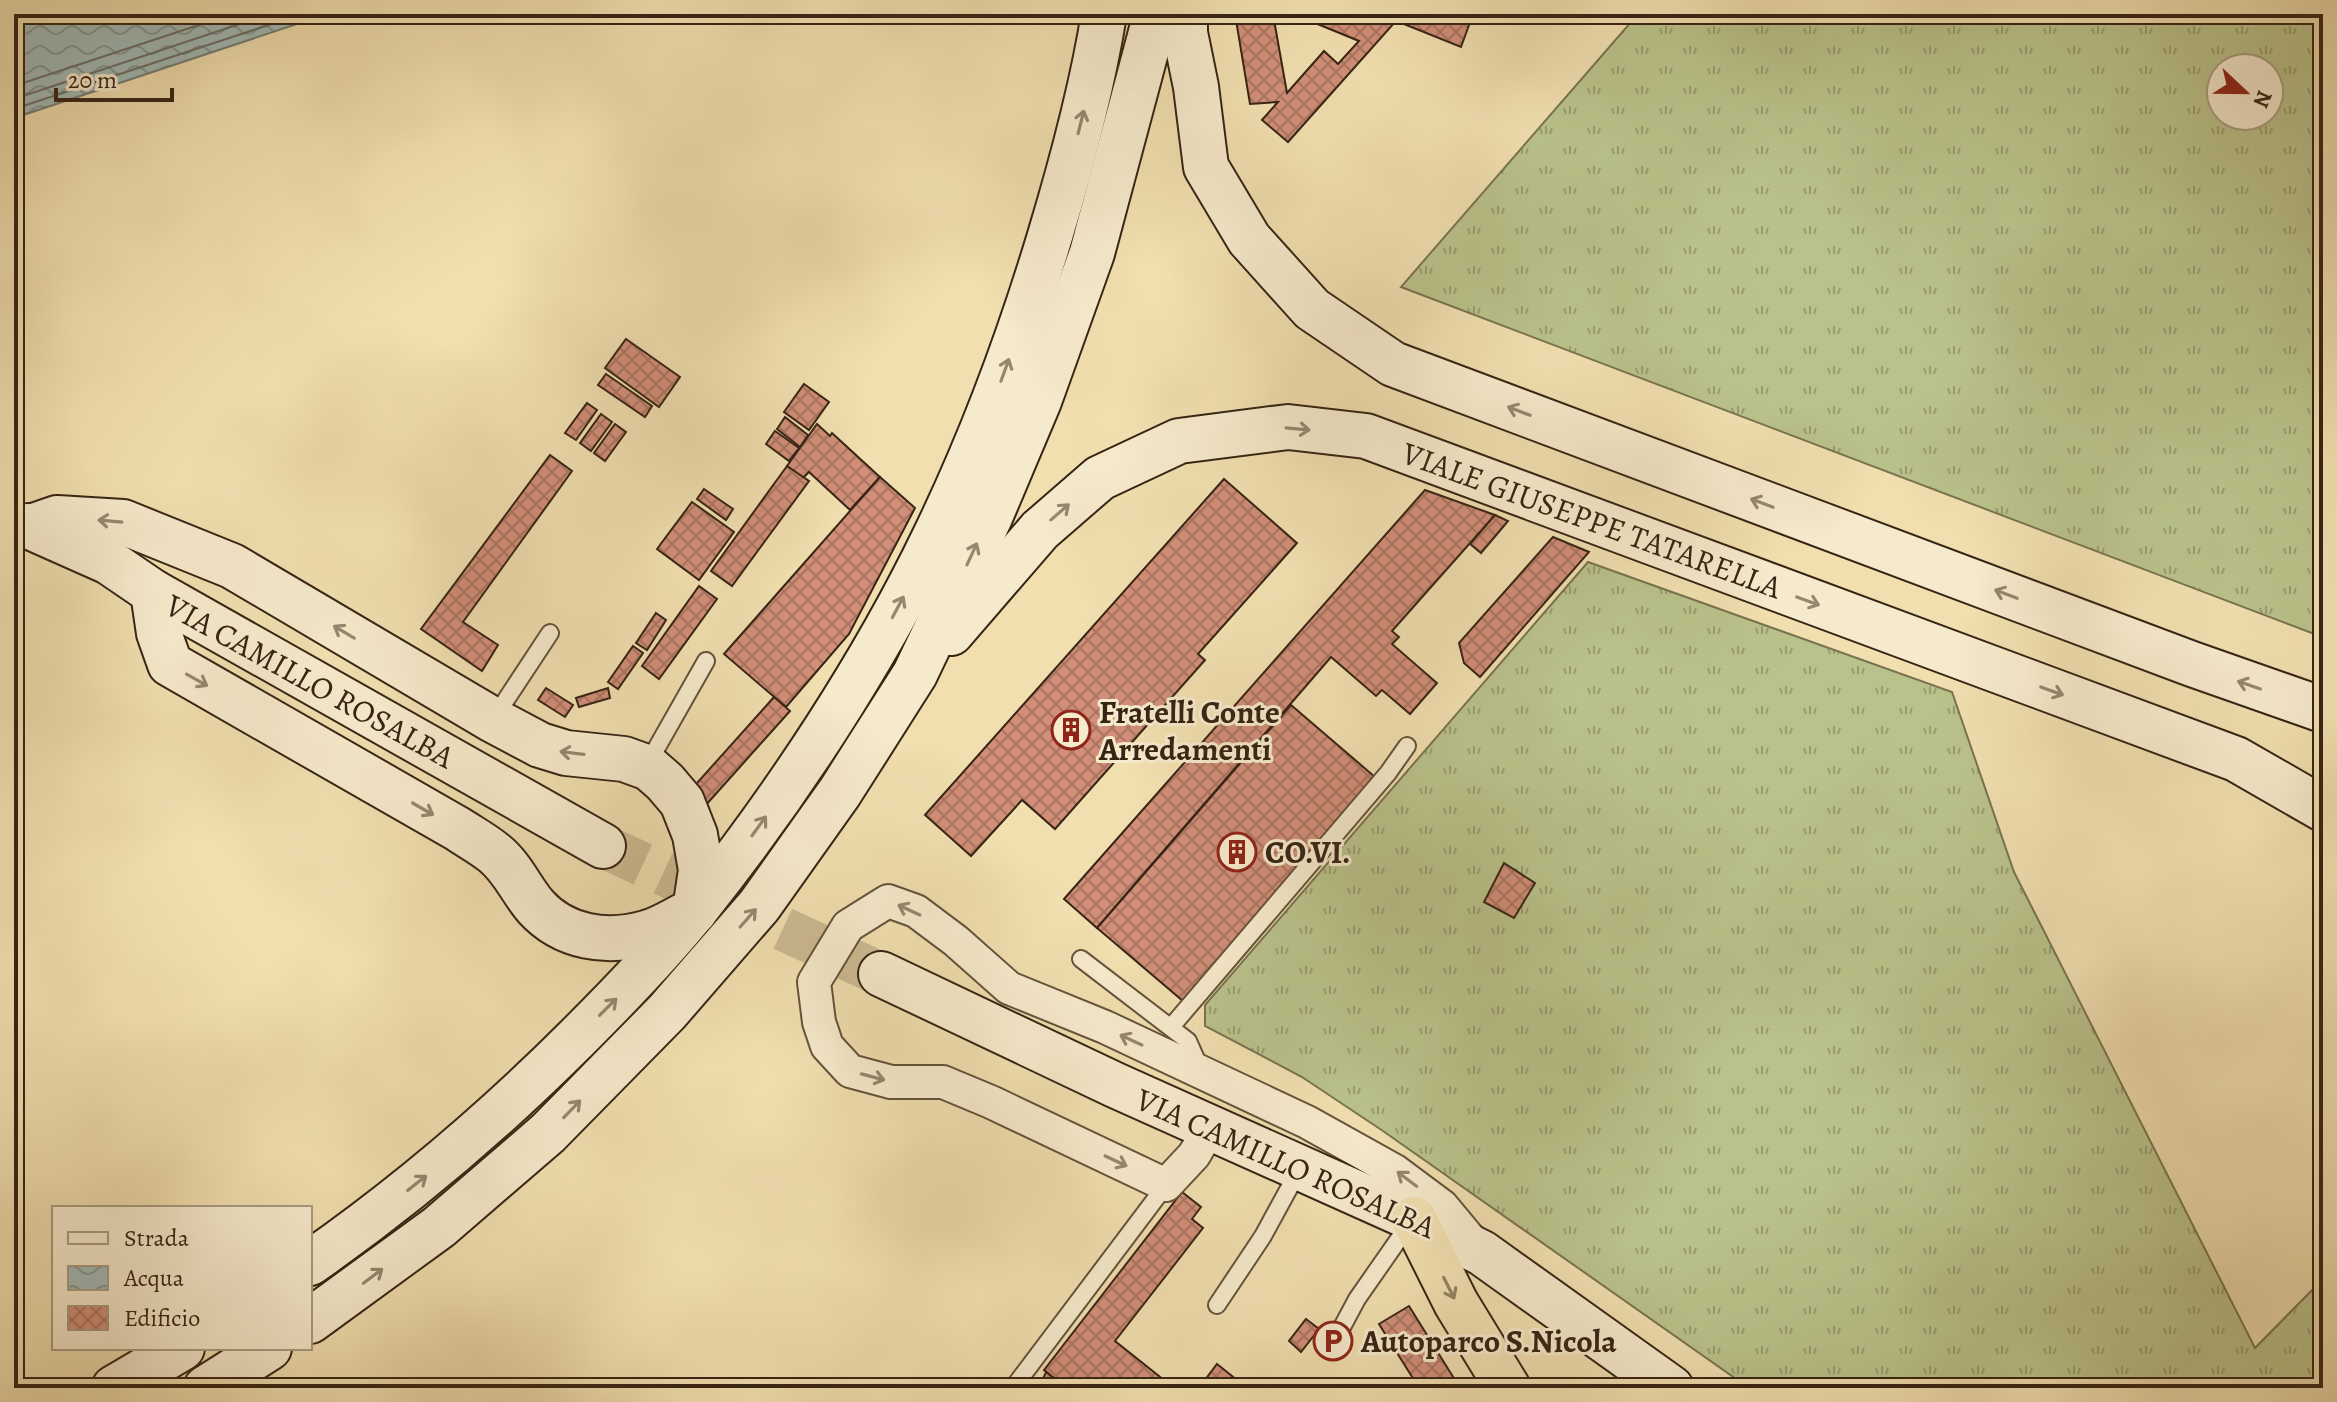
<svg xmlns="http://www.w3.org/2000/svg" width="2337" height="1402" font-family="Alegreya,serif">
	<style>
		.grass { fill: url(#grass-tufts); stroke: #787350; stroke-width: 2; fill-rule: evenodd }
		.water { fill: url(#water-waves); stroke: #767e76; stroke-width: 2 }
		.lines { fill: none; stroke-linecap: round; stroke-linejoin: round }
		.shore { stroke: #6b6f66; stroke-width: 2 }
		.building { fill: url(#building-cross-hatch); stroke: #362414; stroke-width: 2 }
		.secondary-tunnel { stroke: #ccba91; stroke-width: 44; stroke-dasharray: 44 22; stroke-linecap: butt }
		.lane-casing { stroke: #65533b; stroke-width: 20 }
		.street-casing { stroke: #65533b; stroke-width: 36 }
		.secondary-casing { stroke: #362414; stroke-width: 48 }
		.highway-casing { stroke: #362414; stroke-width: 48 }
		.lane { stroke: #f6eacc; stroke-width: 16 }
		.street { stroke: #f6eacc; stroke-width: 32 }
		.secondary { stroke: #f6eacc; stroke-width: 44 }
		.highway { stroke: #f1dfb0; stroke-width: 44 }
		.oneway { stroke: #968770 }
		.oneway2 { stroke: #948262 }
		.labels { text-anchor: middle; stroke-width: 6; stroke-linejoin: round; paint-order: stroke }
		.street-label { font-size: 32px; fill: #362414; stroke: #f6eacc }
		.poi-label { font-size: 32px; font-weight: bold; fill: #362414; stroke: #f6eacc; text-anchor: start }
	</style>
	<defs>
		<pattern id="grass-tufts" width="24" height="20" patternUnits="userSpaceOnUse" patternTransform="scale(2)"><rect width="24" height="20" fill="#bac28b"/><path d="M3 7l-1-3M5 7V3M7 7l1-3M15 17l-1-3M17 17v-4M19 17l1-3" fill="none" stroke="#989d70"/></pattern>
		<pattern id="water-waves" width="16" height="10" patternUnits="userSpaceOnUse" patternTransform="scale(2)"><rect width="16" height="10" fill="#a0bab7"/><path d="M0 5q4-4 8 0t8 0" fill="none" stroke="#839794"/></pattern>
		<pattern id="building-cross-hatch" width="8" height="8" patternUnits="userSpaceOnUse" patternTransform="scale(2)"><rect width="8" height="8" fill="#d18e78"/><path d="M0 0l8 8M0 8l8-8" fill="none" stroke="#aa7461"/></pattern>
	</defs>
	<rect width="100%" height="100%" fill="#f1dfb0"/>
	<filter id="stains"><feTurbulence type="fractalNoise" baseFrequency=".0025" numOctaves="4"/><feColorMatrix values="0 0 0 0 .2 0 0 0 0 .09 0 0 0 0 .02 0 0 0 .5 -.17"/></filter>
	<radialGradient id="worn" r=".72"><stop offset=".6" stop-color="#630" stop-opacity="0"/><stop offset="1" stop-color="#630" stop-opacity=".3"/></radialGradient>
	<g class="grass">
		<path d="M1638,14H2323V635H2317L1401,287ZM2221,68H2269V116H2221Z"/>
		<polygon points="1588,562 1952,692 2014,872 2255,1348 2323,1279 2323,1388 1749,1388 1383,1131 1302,1077 1205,1026 1205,1005"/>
	</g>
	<polygon class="water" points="14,14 327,14 14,118"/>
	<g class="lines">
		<g class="shore">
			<polyline points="14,86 232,14"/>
			<polyline points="14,99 270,14"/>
			<polyline points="14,109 302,14"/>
		</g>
	</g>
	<g class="building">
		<polygon points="1235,14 1273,14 1287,93 1324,51 1338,64 1359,41 1293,14 1379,14 1396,21 1288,142 1262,120 1278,102 1250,104"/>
		<polygon points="1379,14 1473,14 1461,47"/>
		<polygon points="626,339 680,377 659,407 605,368"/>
		<polygon points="606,374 652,406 645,417 598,385"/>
		<polygon points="804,384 829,402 809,430 784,412"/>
		<polygon points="587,403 597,410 576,440 565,433"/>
		<polygon points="601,414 612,422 591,451 580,443"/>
		<polygon points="785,417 808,435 800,447 777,429"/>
		<polygon points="615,424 626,432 605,461 594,453"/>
		<polygon points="817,424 830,436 832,433 880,477 850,510 809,472 803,478 787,466"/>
		<polygon points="775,431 799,448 789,461 766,444"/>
		<polygon points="550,455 572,471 463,622 498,645 482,671 421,629"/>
		<polygon points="787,466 809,481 732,586 711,571"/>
		<polygon points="880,477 915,508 849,634 786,707 724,654"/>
		<polygon points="1224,479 1297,543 1198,654 1205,660 1055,829 1022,800 971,856 925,815"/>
		<polygon points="704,489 733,509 726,520 697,499"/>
		<polygon points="1425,490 1495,515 1392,631 1399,637 1392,644 1437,683 1410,714 1382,690 1376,696 1331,657 1097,928 1064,899"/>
		<polygon points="692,502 734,532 699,580 657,549"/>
		<polygon points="1495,515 1508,521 1481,553 1470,544"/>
		<polygon points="1553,537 1589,552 1480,677 1464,663 1459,643"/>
		<polygon points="699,586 717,599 659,679 642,666"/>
		<polygon points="656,613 666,620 647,650 636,643"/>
		<polygon points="633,646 643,653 618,689 608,682"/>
		<polygon points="546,688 573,705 565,717 538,700"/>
		<polygon points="608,688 610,698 579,707 576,698"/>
		<polygon points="774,697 790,711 705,806 689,792"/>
		<polygon points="1291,705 1375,777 1183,1001 1097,928"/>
		<polygon points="1504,863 1535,883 1514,918 1484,902"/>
		<polygon points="1182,1192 1201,1207 1192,1219 1203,1228 1115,1341 1174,1388 1066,1388 1044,1370"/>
		<polygon points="1409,1306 1460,1388 1419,1388 1379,1324"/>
		<polygon points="1306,1319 1319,1329 1301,1352 1289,1341"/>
		<polygon points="1217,1364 1247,1388 1199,1388"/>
		<polygon points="1046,1372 1066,1388 1039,1388"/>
	</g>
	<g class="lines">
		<polyline class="secondary-tunnel" points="603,846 881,974"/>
		<defs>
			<g id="lane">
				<polyline points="494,718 550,633"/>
				<polyline points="650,765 656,749 706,661"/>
				<polyline points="1081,959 1188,1041 1200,1068"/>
				<polyline points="1171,1027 1388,773 1407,746"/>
				<polyline points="1217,1305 1263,1236 1299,1170"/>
				<polyline points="1341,1329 1357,1299 1410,1223"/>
				<polyline points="1013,1388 1166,1185"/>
			</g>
			<polyline id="street" points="1210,1128 1194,1155 1166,1185 991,1102 943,1082 891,1082 850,1071 827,1046 819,1022 814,982 848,926 888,901 916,911 956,941 1009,988 1105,1027 1307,1122 1395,1171 1442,1206 1472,1242"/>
			<g id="secondary">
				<polyline points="1185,14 1185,33 1196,87 1206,167 1249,239 1312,309 1393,364 2192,664 2323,710"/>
				<polyline points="28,526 109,562 153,592 603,846"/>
				<polyline points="31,527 57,518 123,522 232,566 493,720 540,745 566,753 624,759 649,768 665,782 682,802 695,835 701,870 695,911"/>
				<path d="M153,592L159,633L170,664L458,829C470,837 483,844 494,853C513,868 521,890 536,907C564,938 607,944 646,933C659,930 673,921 685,915"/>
				<polyline points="951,633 1040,530 1100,478 1179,441 1288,427 1366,436 2236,759 2323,809"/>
				<polyline points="881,974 1115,1085 1414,1219 1482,1253 1671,1388"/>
				<path d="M310,1263C406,1196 495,1120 578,1037C619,996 660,954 697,908C786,796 873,665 935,536C982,439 1019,339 1050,236C1072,163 1092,89 1104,14"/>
				<polyline points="310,1321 439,1227 548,1133 667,1012 759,906 840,792 915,674 990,517 1039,401 1092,253 1156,14"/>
				<polyline points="114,1388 182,1348"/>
				<polyline points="206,1388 269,1348"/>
			</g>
			<polyline id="highway" points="1414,1219 1456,1303 1508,1388"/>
		</defs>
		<use href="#lane" class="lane-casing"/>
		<use href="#street" class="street-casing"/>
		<use href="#secondary" class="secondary-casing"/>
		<use href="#highway" class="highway-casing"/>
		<use href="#lane" class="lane"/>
		<use href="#street" class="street"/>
		<use href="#secondary" class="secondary"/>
		<use href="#highway" class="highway"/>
	</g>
	<defs><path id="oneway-shaft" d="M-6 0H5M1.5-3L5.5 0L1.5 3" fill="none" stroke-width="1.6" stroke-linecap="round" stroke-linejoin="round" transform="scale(2)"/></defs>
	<g class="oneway">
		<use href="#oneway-shaft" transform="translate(1081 122) rotate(-76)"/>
		<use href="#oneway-shaft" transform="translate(1005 370) rotate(-70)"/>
		<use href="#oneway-shaft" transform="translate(1519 411) rotate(-159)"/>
		<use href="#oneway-shaft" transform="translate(1298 429) rotate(5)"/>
		<use href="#oneway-shaft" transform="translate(1762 503) rotate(-159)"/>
		<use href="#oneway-shaft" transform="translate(1060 512) rotate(-41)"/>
		<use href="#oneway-shaft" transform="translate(110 521) rotate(-175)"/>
		<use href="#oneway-shaft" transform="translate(972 554) rotate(-65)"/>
		<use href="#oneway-shaft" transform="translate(2006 594) rotate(-159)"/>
		<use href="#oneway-shaft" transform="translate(1808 601) rotate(20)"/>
		<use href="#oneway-shaft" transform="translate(898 607) rotate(-62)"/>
		<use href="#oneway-shaft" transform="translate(344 632) rotate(-149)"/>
		<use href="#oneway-shaft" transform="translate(197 680) rotate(29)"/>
		<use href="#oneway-shaft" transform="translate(2249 685) rotate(-161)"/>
		<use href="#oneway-shaft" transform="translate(2052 691) rotate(20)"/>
		<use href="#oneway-shaft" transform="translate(572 753) rotate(-173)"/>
		<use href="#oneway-shaft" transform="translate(423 809) rotate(30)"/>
		<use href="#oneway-shaft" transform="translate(759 826) rotate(-54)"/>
		<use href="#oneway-shaft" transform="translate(909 910) rotate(-155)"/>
		<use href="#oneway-shaft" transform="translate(748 918) rotate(-49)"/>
		<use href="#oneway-shaft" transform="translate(608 1007) rotate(-45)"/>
		<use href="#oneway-shaft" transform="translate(1131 1040) rotate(-155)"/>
		<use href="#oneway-shaft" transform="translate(873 1077) rotate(15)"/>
		<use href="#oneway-shaft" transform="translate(572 1109) rotate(-46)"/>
		<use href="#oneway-shaft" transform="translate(1116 1161) rotate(25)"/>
		<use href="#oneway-shaft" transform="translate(1407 1179) rotate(-143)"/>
		<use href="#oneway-shaft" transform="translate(417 1183) rotate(-38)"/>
		<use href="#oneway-shaft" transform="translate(373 1276) rotate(-37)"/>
	</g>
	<use class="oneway2" href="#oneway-shaft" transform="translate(1449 1288) rotate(63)"/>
	<defs>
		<symbol id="building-ring" viewBox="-11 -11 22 22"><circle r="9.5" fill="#f6eacc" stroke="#8f2418" stroke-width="1.5"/><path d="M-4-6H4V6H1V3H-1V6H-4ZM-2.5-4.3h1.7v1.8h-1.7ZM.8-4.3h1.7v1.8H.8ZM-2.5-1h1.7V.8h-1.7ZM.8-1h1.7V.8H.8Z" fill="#8f2418"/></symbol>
		<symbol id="parking-ring" viewBox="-11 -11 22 22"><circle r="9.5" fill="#f6eacc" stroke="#8f2418" stroke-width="1.5"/><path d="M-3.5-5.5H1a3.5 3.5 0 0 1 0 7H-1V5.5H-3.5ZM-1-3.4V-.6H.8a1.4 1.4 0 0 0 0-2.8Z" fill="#8f2418"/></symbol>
	</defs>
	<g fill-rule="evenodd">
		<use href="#building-ring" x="1049" y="708" width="44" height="44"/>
		<use href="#building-ring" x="1215" y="830" width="44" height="44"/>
		<use href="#parking-ring" x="1311" y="1319" width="44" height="44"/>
	</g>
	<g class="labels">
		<g class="street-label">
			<text transform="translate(1592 520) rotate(20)" y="11">VIALE GIUSEPPE TATARELLA</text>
			<text transform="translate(310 681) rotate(29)" y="11">VIA CAMILLO ROSALBA</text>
			<text transform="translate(1286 1163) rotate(24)" y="11">VIA CAMILLO ROSALBA</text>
		</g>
		<g class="poi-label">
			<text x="1099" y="723">Fratelli Conte<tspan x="1099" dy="37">Arredamenti</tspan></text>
			<text x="1265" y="863">CO.VI.</text>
			<text x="1361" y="1352">Autoparco S.Nicola</text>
		</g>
	</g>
	<rect width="2337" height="1402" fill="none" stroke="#f1dfb0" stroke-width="48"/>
	<rect x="16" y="16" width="2305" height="1370" fill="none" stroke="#362414" stroke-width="4"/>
	<rect x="24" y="24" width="2289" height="1354" fill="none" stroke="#362414" stroke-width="2"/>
	<rect x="52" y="1206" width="260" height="144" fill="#f6eacc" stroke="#a99b82" stroke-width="2"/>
	<rect x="68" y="1232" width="40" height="12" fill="#f6eacc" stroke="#a99b82" stroke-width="2"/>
	<text x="124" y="1246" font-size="24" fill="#362414">Strada</text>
	<rect x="68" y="1266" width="40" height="24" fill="url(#water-waves)" stroke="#a99b82" stroke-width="2"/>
	<text x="124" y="1286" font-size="24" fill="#362414">Acqua</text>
	<rect x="68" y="1306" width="40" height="24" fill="url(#building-cross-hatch)" stroke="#a99b82" stroke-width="2"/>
	<text x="124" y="1326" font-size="24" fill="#362414">Edificio</text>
	<g transform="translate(2245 92) rotate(112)"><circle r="38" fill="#f6eacc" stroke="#a99b82" stroke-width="2"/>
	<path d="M0-6L14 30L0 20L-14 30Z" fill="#8f2418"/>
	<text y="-12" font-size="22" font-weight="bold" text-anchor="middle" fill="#362414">N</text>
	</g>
	<path d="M56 88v12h116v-12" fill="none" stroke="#362414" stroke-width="4"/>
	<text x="68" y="88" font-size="24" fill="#362414" stroke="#f6eacc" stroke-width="6" paint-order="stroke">20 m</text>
	<rect width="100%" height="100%" filter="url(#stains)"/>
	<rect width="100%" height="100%" fill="url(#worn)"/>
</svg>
